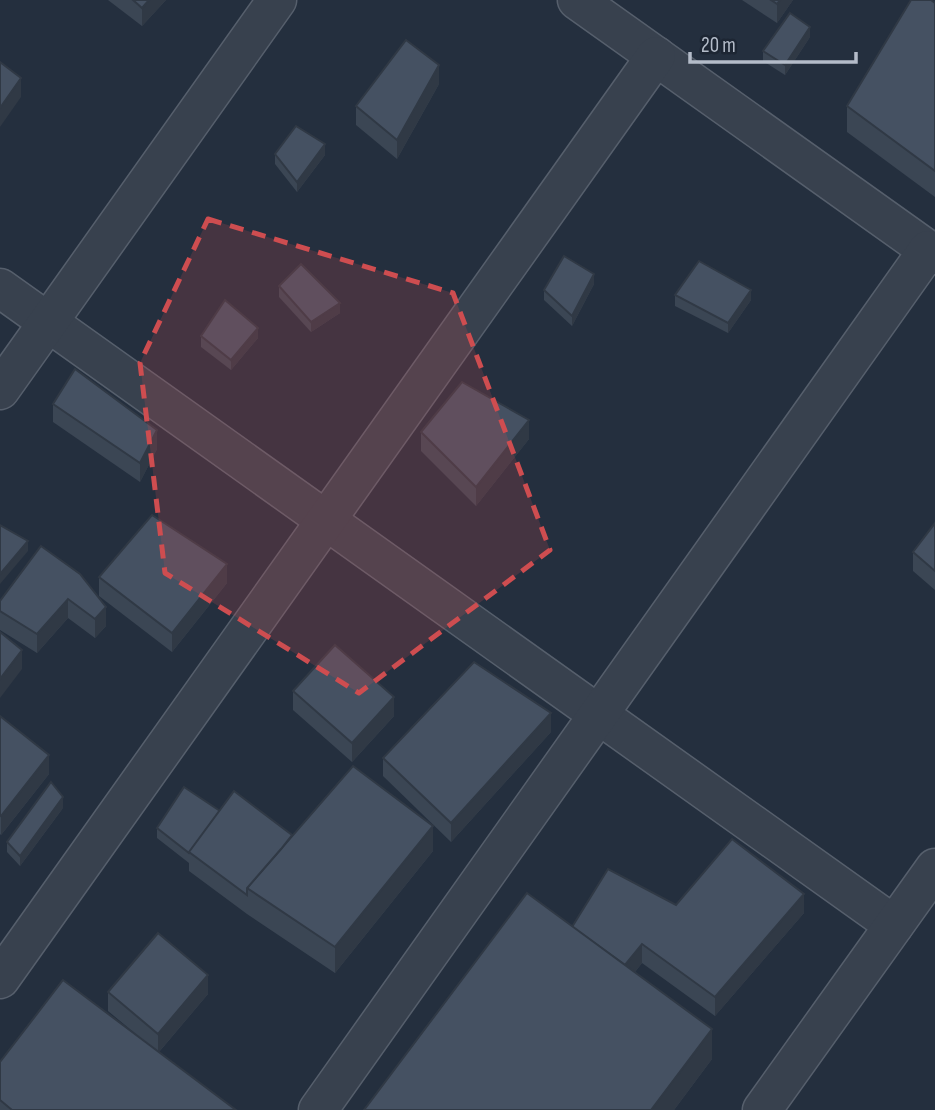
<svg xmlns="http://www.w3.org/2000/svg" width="935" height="1110" font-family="'Sofia Sans Condensed',sans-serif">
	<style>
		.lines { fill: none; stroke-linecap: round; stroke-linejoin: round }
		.minor-casing { stroke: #565f6c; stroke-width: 41 }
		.minor { stroke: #38414e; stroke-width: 38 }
		.wall { fill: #3b4654 }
		.shaded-wall { fill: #303945 }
		.building { fill: #455162; stroke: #303945; stroke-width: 2 }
		.marked { fill: #ce4d50; fill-opacity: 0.2; stroke: #ce4d50; stroke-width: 5; stroke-dasharray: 14 9; stroke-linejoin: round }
	</style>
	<rect width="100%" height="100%" fill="#242f3e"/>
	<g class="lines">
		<defs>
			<g id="minor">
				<polyline points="577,0 935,255"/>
				<polyline points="0,288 894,925"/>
				<polyline points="0,390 277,0"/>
				<polyline points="0,979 656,56"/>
				<polyline points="318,1110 928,250"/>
				<polyline points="762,1110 935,868"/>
			</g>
		</defs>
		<use href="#minor" class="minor-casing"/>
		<use href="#minor" class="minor"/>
	</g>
	<g class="wall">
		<polygon points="108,0 166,0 142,26"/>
		<polygon points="742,0 793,0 777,23"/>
		<polygon points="935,3 935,197 847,132 847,106"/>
		<polygon points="810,37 785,75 763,61 763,51"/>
		<polygon points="439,84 397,159 356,125 356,106"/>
		<polygon points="275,154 325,155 297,192 275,164"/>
		<polygon points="594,284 572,326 544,300 544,290"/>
		<polygon points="279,286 340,313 311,332 279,297"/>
		<polygon points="675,295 751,300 728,333 675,306"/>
		<polygon points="201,336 258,338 231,370 201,347"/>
		<polygon points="53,404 157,449 140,482 53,422"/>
		<polygon points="421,432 529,439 476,506 421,451"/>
		<polygon points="935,523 935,590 913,571 913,552"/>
		<polygon points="41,546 106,626 95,638 68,618 37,653 0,630 0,601"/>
		<polygon points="99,577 227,583 172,652 99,596"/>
		<polygon points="293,691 394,716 352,762 293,710"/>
		<polygon points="0,716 49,774 1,835 0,834"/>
		<polygon points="551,732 451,842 383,776 383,758"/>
		<polygon points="63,808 20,866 7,852 7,842"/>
		<polygon points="220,811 292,837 433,851 335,973 247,914 189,871 189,863 157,838 157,828"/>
		<polygon points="676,905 804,913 715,1016 642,963 635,972 712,1059 674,1110 364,1110 572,927"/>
		<polygon points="108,992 208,994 159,1052 236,1110 0,1110 0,1062 143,1040 108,1011"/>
	</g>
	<g class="shaded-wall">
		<polygon points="149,0 166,0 142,26 142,8"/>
		<polygon points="780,0 793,0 777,23 777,4"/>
		<polygon points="810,27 810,37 785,75 785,65"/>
		<polygon points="439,65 439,84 397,159 397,140"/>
		<polygon points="21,78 21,97 0,127 0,108"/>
		<polygon points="325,144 325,155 297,192 297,182"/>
		<polygon points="594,274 594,284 572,326 572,316"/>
		<polygon points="751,290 751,300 728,333 728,323"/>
		<polygon points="340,303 340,313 311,332 311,322"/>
		<polygon points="258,328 258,338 231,370 231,360"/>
		<polygon points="529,420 529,439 476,506 476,487"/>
		<polygon points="157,430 157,449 140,482 140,463"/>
		<polygon points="28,541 28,551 0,584 0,574"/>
		<polygon points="227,564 227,583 172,652 172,633"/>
		<polygon points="68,599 68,618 37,653 37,634"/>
		<polygon points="106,607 106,626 95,638 95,619"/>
		<polygon points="22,650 22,669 0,698 0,679"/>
		<polygon points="394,697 394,716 352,762 352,743"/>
		<polygon points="551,713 551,732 451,842 451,823"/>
		<polygon points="49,755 49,774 1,835 1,816"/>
		<polygon points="63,797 63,808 20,866 20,856"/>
		<polygon points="433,826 433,851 335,973 335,947"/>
		<polygon points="804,894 804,913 715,1016 715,997"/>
		<polygon points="642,944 642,963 620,991 620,972"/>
		<polygon points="208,975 208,994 158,1053 158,1034"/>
		<polygon points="712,1029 712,1059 674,1110 651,1110"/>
	</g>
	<g class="building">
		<polygon points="133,0 149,0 142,8"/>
		<polygon points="771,0 780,0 777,4"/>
		<polygon points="911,0 931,0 935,3 935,171 847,106"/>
		<polygon points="790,13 810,27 785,65 763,51"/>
		<polygon points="406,40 439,65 397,140 356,106"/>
		<polygon points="0,62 21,78 0,108"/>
		<polygon points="296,126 325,144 297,182 275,154"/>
		<polygon points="564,256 594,274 572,316 544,290"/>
		<polygon points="699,261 751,290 728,323 675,295"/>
		<polygon points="301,264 340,303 311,322 279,286"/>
		<polygon points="225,300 258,328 231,360 201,336"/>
		<polygon points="75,369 157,430 140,463 53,404"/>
		<polygon points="462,382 529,420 476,487 421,432"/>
		<polygon points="152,515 227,564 172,633 99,577"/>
		<polygon points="935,523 935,571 913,552"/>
		<polygon points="0,525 28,541 0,574"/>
		<polygon points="41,546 80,574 106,607 95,619 68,599 37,634 0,611 0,601"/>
		<polygon points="0,632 22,650 0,679"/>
		<polygon points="335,645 394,697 352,743 293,691"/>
		<polygon points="474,662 551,713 451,823 383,758"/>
		<polygon points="0,716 49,755 1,816 0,815"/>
		<polygon points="353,766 433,826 335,947 247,888"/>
		<polygon points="51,782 63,797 20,856 7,842"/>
		<polygon points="184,787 220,811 189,853 157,828"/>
		<polygon points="234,791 292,835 281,849 247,888 247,895 189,852"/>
		<polygon points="732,839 804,894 715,997 642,944 625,965 572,927 608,869 676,905"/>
		<polygon points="527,893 712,1029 651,1110 364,1110"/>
		<polygon points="158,933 208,975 158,1034 108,992"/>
		<polygon points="63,980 236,1110 12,1110 0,1100 0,1062"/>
	</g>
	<path class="marked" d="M208,219L453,293L550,550L359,693L165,573L140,363Z"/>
	<path d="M690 52v10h166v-10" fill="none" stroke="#b4bcc9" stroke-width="3.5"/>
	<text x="701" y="52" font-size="21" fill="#b4bcc9" stroke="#1d2633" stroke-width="5" paint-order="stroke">20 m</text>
</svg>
